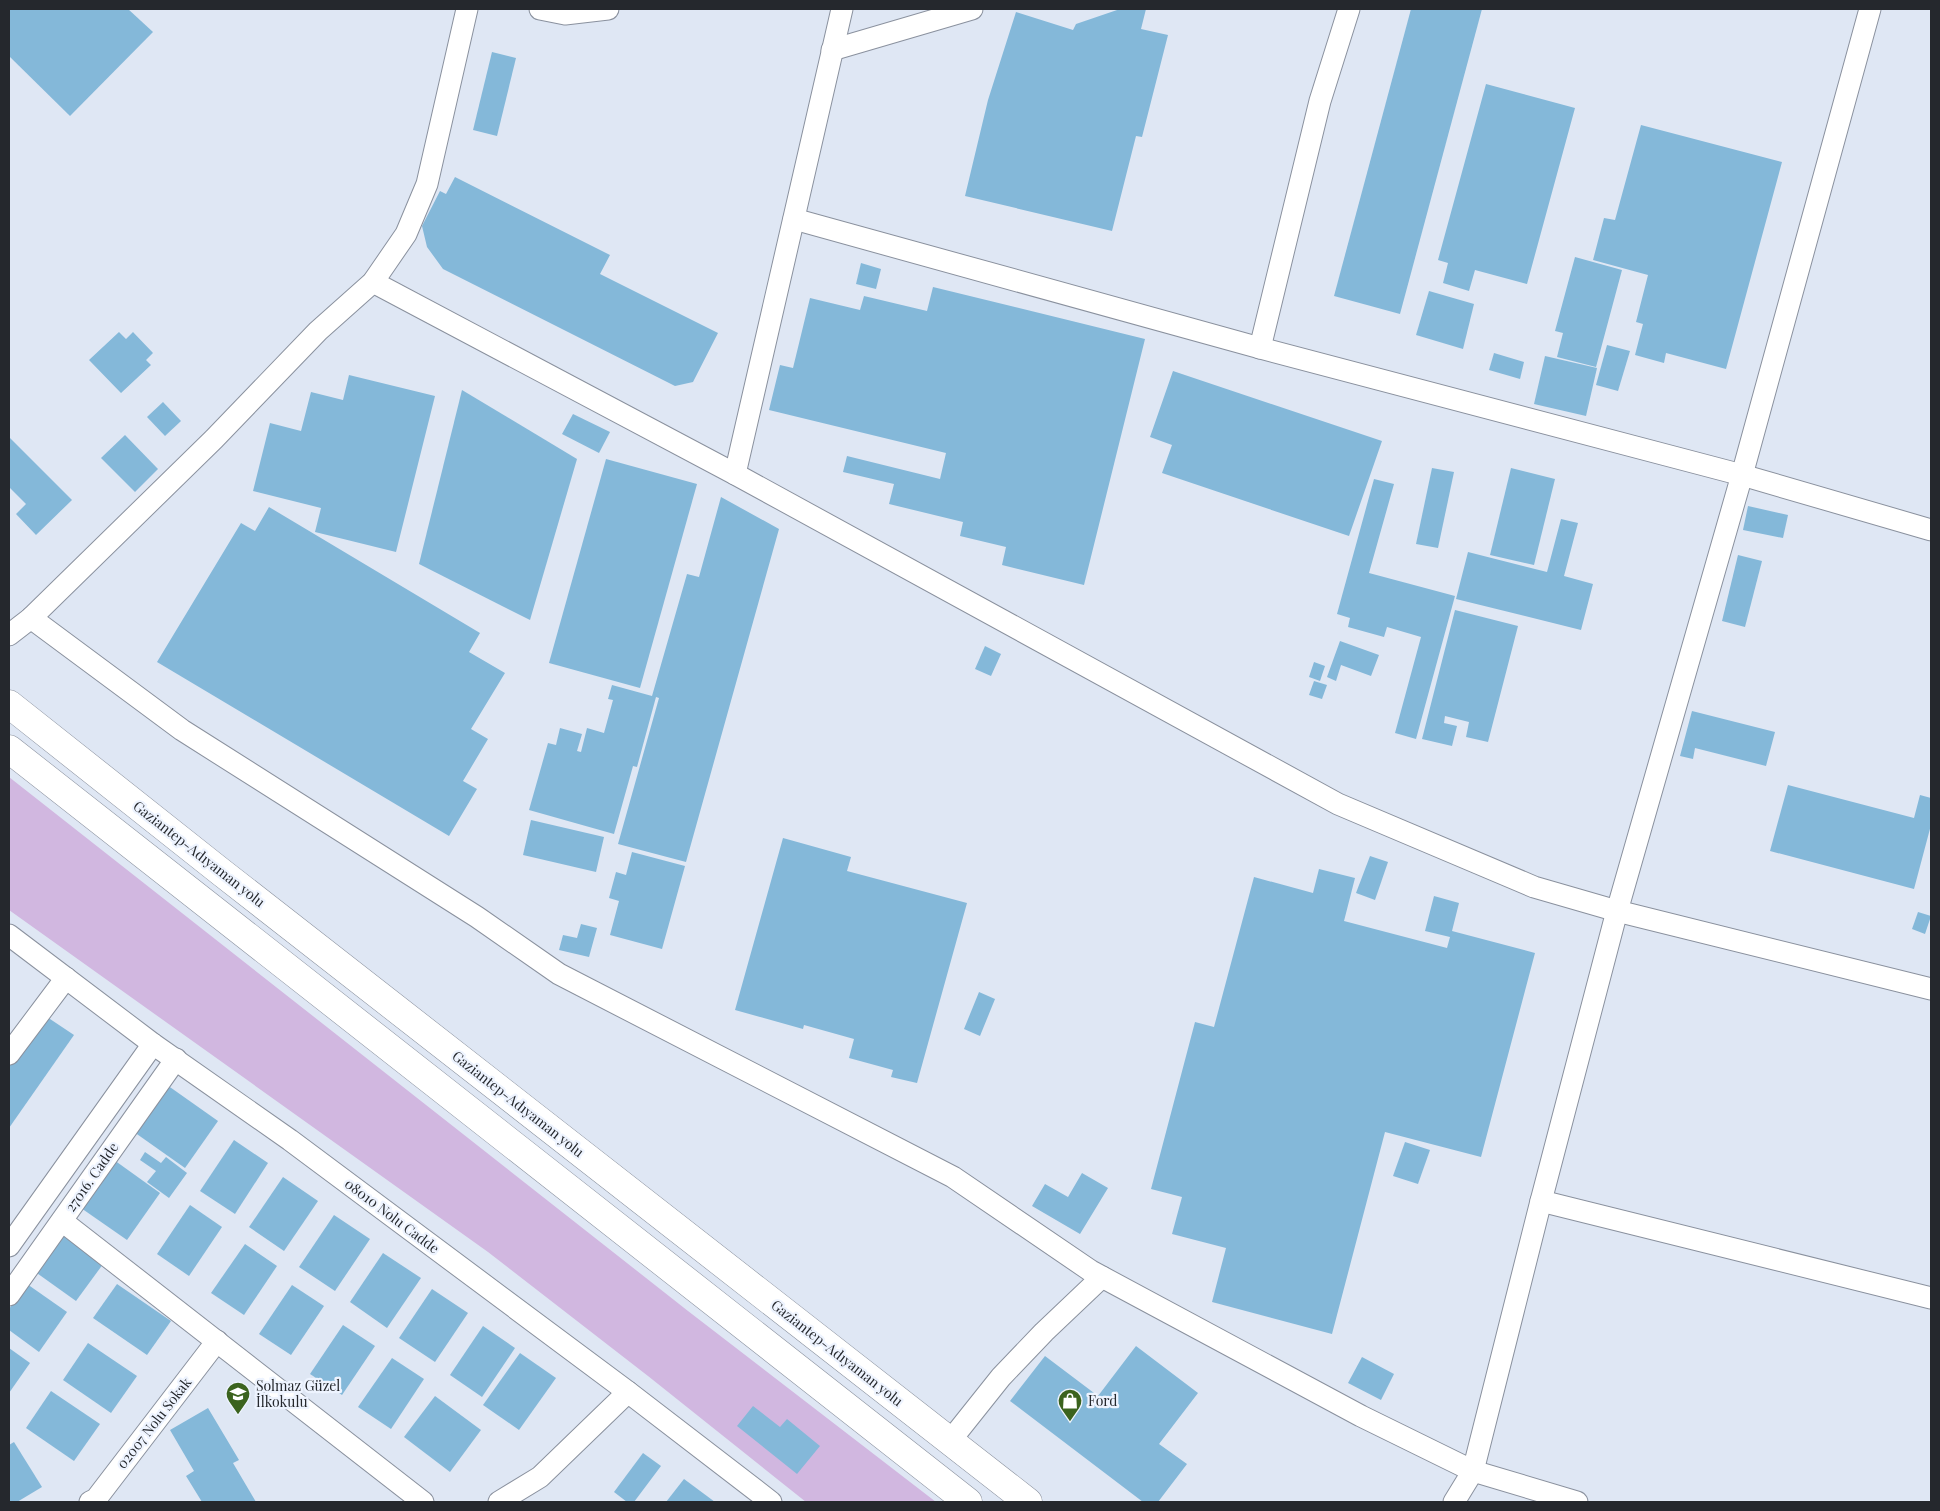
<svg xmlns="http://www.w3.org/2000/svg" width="1940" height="1511" font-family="'Playfair Display',serif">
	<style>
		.grass { fill: #d1b7e0 }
		.building { fill: #84b8d9 }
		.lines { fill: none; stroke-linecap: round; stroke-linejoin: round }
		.minor-casing { stroke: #8a919e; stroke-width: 23 }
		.highway-casing { stroke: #8a919e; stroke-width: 29 }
		.minor { stroke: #fff; stroke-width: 21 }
		.highway { stroke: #fff; stroke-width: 28 }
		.labels { text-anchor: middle; stroke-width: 4.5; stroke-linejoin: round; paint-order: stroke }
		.street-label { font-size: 14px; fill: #25282d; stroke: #eef4ff }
		.poi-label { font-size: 14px; fill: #25282d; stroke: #eef4ff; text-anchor: start }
	</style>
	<rect width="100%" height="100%" fill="#dfe7f4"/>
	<polygon class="grass" points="9,777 688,1311 936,1502 806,1502 648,1376 488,1252 9,910"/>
	<g class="building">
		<polygon points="9,9 128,9 153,32 70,116 9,56"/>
		<polygon points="1120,9 1146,9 1141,29 1168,35 1142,137 1136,136 1112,231 965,196 988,100 1016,12 1073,30 1076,24"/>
		<polygon points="1411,9 1482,9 1400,314 1334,296"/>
		<polygon points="492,52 516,58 497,136 473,130"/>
		<polygon points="1486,84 1575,108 1527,284 1475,270 1469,291 1443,283 1448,263 1438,260"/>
		<polygon points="1641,125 1782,162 1726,369 1666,353 1664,363 1635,355 1643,324 1636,322 1648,275 1593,260 1604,218 1615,220"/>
		<polygon points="455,177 610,255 600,274 718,333 693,382 675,386 443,269 427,247 422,226 440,191 446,194"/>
		<polygon points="1575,257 1622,270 1596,367 1557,357 1563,333 1555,331"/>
		<polygon points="861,263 881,269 876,289 856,284"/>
		<polygon points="933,287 1145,339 1084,585 1002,565 1006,547 960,536 963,522 889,504 894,484 843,472 847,456 940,479 946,453 769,410 780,365 793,368 810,298 860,310 864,296 927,311"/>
		<polygon points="1429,291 1474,304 1463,349 1416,335"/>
		<polygon points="119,332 126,339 133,332 153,353 146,360 151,365 121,393 89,360"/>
		<polygon points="1607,345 1630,351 1618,391 1596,385"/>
		<polygon points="1494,353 1524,362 1520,379 1489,370"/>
		<polygon points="1545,356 1597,368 1586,416 1534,404"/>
		<polygon points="1173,371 1382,441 1349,536 1162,473 1172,445 1150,437"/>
		<polygon points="349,375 435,396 396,552 315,532 321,508 253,491 270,423 301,431 311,392 343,400"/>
		<polygon points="462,390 577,459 530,620 419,564"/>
		<polygon points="163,402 181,421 165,436 147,417"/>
		<polygon points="573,414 610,432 599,453 562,434"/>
		<polygon points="125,435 158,469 135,492 101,458"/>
		<polygon points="9,437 72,500 36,535 16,514 26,504 9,487"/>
		<polygon points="606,459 697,484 640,688 549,663"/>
		<polygon points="1432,468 1454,472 1438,548 1416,544"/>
		<polygon points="1511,468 1555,479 1534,565 1490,555"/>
		<polygon points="1374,479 1394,484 1369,573 1455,596 1416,739 1395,733 1421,637 1387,627 1384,637 1348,627 1350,618 1337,614"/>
		<polygon points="721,497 779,529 686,862 618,844 659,698 656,697 637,767 633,766 614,834 529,810 548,743 556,745 560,728 582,734 577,751 581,752 587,728 604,733 613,700 608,699 612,685 652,696 687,574 699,577"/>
		<polygon points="1748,506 1788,515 1783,538 1743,530"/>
		<polygon points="269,507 480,633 469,652 505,673 471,729 488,739 463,781 477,789 449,836 157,662 241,523 255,531"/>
		<polygon points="1561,519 1578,523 1564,576 1593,584 1581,630 1456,599 1468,552 1547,572"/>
		<polygon points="1738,555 1762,561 1745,627 1722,621"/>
		<polygon points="1455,610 1518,626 1488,742 1466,737 1469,722 1445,716 1444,723 1457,726 1452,746 1422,739"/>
		<polygon points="1340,641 1379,655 1371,676 1341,665 1336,681 1327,677"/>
		<polygon points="985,646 1001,654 991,676 975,669"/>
		<polygon points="1314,662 1325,666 1320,681 1309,677"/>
		<polygon points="1314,681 1327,685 1322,699 1309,695"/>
		<polygon points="1692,711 1775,732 1766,766 1695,748 1693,759 1680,756"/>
		<polygon points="1788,785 1914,818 1920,795 1931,798 1931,825 1914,889 1770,851"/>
		<polygon points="531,820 604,837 596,872 523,855"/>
		<polygon points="783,838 851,857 847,871 967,903 917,1083 891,1077 893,1070 849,1058 854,1039 804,1025 803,1029 735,1010"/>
		<polygon points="632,852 685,866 662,949 610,935 619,901 609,898 616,872 626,875"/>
		<polygon points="1370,856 1388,862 1375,900 1356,893"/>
		<polygon points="1319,869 1355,878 1344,921 1447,948 1450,937 1425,931 1434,896 1459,903 1452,931 1535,953 1481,1157 1385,1132 1332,1334 1212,1302 1226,1248 1172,1234 1182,1197 1151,1189 1195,1022 1214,1027 1254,877 1313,893"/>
		<polygon points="1918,912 1931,916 1925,934 1912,929"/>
		<polygon points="581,924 597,928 589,957 559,950 563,935 577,938"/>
		<polygon points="979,992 995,999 980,1036 964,1029"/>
		<polygon points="41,1013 74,1035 9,1128 9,1059"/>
		<polygon points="167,1085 218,1121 185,1168 134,1132"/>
		<polygon points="234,1140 268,1163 235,1214 200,1191"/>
		<polygon points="1405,1142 1430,1150 1418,1184 1393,1176"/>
		<polygon points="145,1152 161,1163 166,1157 187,1173 169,1198 147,1182 156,1171 140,1160"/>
		<polygon points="114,1160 160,1193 127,1240 81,1208"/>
		<polygon points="1082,1173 1108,1188 1080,1234 1032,1206 1045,1184 1068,1197"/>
		<polygon points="283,1177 318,1201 284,1251 249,1227"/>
		<polygon points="190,1205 222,1227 189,1276 157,1254"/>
		<polygon points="334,1215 370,1239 335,1291 299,1267"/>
		<polygon points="64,1230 106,1260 76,1301 34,1271"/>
		<polygon points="245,1244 277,1266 244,1315 211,1293"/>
		<polygon points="383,1253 421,1278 387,1328 350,1302"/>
		<polygon points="27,1284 67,1312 39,1352 9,1330 9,1309"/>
		<polygon points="117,1284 171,1321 147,1355 93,1318"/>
		<polygon points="292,1285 324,1306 291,1355 259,1334"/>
		<polygon points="432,1289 468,1313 435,1362 399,1338"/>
		<polygon points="343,1325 375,1346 342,1395 310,1374"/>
		<polygon points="483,1326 515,1348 482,1397 450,1375"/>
		<polygon points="88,1343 137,1376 111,1413 63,1380"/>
		<polygon points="1136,1346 1198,1393 1159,1444 1187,1464 1158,1502 1143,1502 1010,1401 1045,1356 1098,1396"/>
		<polygon points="9,1348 30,1363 9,1393"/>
		<polygon points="520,1353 556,1378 519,1430 483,1405"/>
		<polygon points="1362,1357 1394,1374 1381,1400 1348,1383"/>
		<polygon points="392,1358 424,1379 391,1429 358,1407"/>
		<polygon points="51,1391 100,1424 74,1461 26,1428"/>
		<polygon points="435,1396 481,1430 450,1472 404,1437"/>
		<polygon points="753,1406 780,1427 787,1419 820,1446 797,1474 737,1426"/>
		<polygon points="208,1408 239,1460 233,1463 256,1502 202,1502 186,1476 194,1471 170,1430"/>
		<polygon points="14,1442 42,1487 17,1502 9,1502 9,1445"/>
		<polygon points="643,1453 661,1466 634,1502 627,1502 614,1492"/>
		<polygon points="684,1479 715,1502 666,1502"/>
	</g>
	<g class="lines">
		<defs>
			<g id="minor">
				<polyline points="540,9 565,14 608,9"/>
				<polyline points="832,50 972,9"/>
				<polyline points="794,219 1260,348 1742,475 1931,530"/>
				<polyline points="373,282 735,474 1338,804 1534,887 1617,911 1931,989"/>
				<polyline points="1260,348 1320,101 1349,9"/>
				<polyline points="735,474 842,9"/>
				<polyline points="31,618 182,730 477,917 559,974 953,1177 1091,1271 1361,1416 1473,1471 1577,1502"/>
				<polyline points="9,635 31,618 214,439 318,331 373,282 406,234 427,184 467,9"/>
				<polyline points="9,935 153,1044 290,1140 628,1392 771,1502"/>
				<polyline points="9,1054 66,978"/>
				<polyline points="1541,1201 1931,1298"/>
				<polyline points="62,1221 423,1502"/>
				<polyline points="9,1246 153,1044"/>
				<polyline points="9,1295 176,1059"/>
				<polyline points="950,1441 1001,1377 1044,1332 1102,1277"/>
				<polyline points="90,1502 96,1499 217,1341"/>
				<polyline points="499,1502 540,1477 628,1392"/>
				<polyline points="1454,1502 1473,1471 1541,1201 1617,911 1742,475 1870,9"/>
			</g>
			<g id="highway">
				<polyline points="9,704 221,872 1028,1502"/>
				<polyline points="9,749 968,1502"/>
			</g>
		</defs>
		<use href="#minor" class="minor-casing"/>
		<use href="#highway" class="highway-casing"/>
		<use href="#minor" class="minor"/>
		<use href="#highway" class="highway"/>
	</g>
	<defs>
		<symbol id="school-pin" viewBox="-11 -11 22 30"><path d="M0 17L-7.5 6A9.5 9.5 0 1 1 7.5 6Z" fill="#3b631e" stroke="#eef4ff"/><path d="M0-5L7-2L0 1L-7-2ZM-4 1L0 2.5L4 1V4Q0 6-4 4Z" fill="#fff"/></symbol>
		<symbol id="shop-pin" viewBox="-11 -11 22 30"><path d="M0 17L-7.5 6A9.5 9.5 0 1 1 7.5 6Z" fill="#3b631e" stroke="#eef4ff"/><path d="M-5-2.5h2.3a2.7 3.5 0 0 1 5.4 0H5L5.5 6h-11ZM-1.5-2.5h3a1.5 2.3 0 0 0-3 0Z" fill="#fff"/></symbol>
	</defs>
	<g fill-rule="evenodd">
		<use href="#school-pin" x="224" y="1380" width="28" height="38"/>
		<use href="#shop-pin" x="1056" y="1387" width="28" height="38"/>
	</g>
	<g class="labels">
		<g class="street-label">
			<text transform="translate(199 854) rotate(38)" y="5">Gaziantep-Adıyaman yolu</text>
			<text transform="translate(518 1104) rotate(38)" y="5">Gaziantep-Adıyaman yolu</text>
			<text transform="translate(92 1177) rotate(-55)" y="5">27016. Cadde</text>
			<text transform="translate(392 1216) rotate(37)" y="5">08010 Nolu Cadde</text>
			<text transform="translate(837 1353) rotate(38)" y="5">Gaziantep-Adıyaman yolu</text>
			<text transform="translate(154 1423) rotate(-52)" y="5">02007 Nolu Sokak</text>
		</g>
		<g class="poi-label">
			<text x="256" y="1391">Solmaz Güzel<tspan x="256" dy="16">İlkokulu</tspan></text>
			<text x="1088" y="1406">Ford</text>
		</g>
	</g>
	<rect width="1940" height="1511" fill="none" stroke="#25282d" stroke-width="20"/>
</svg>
